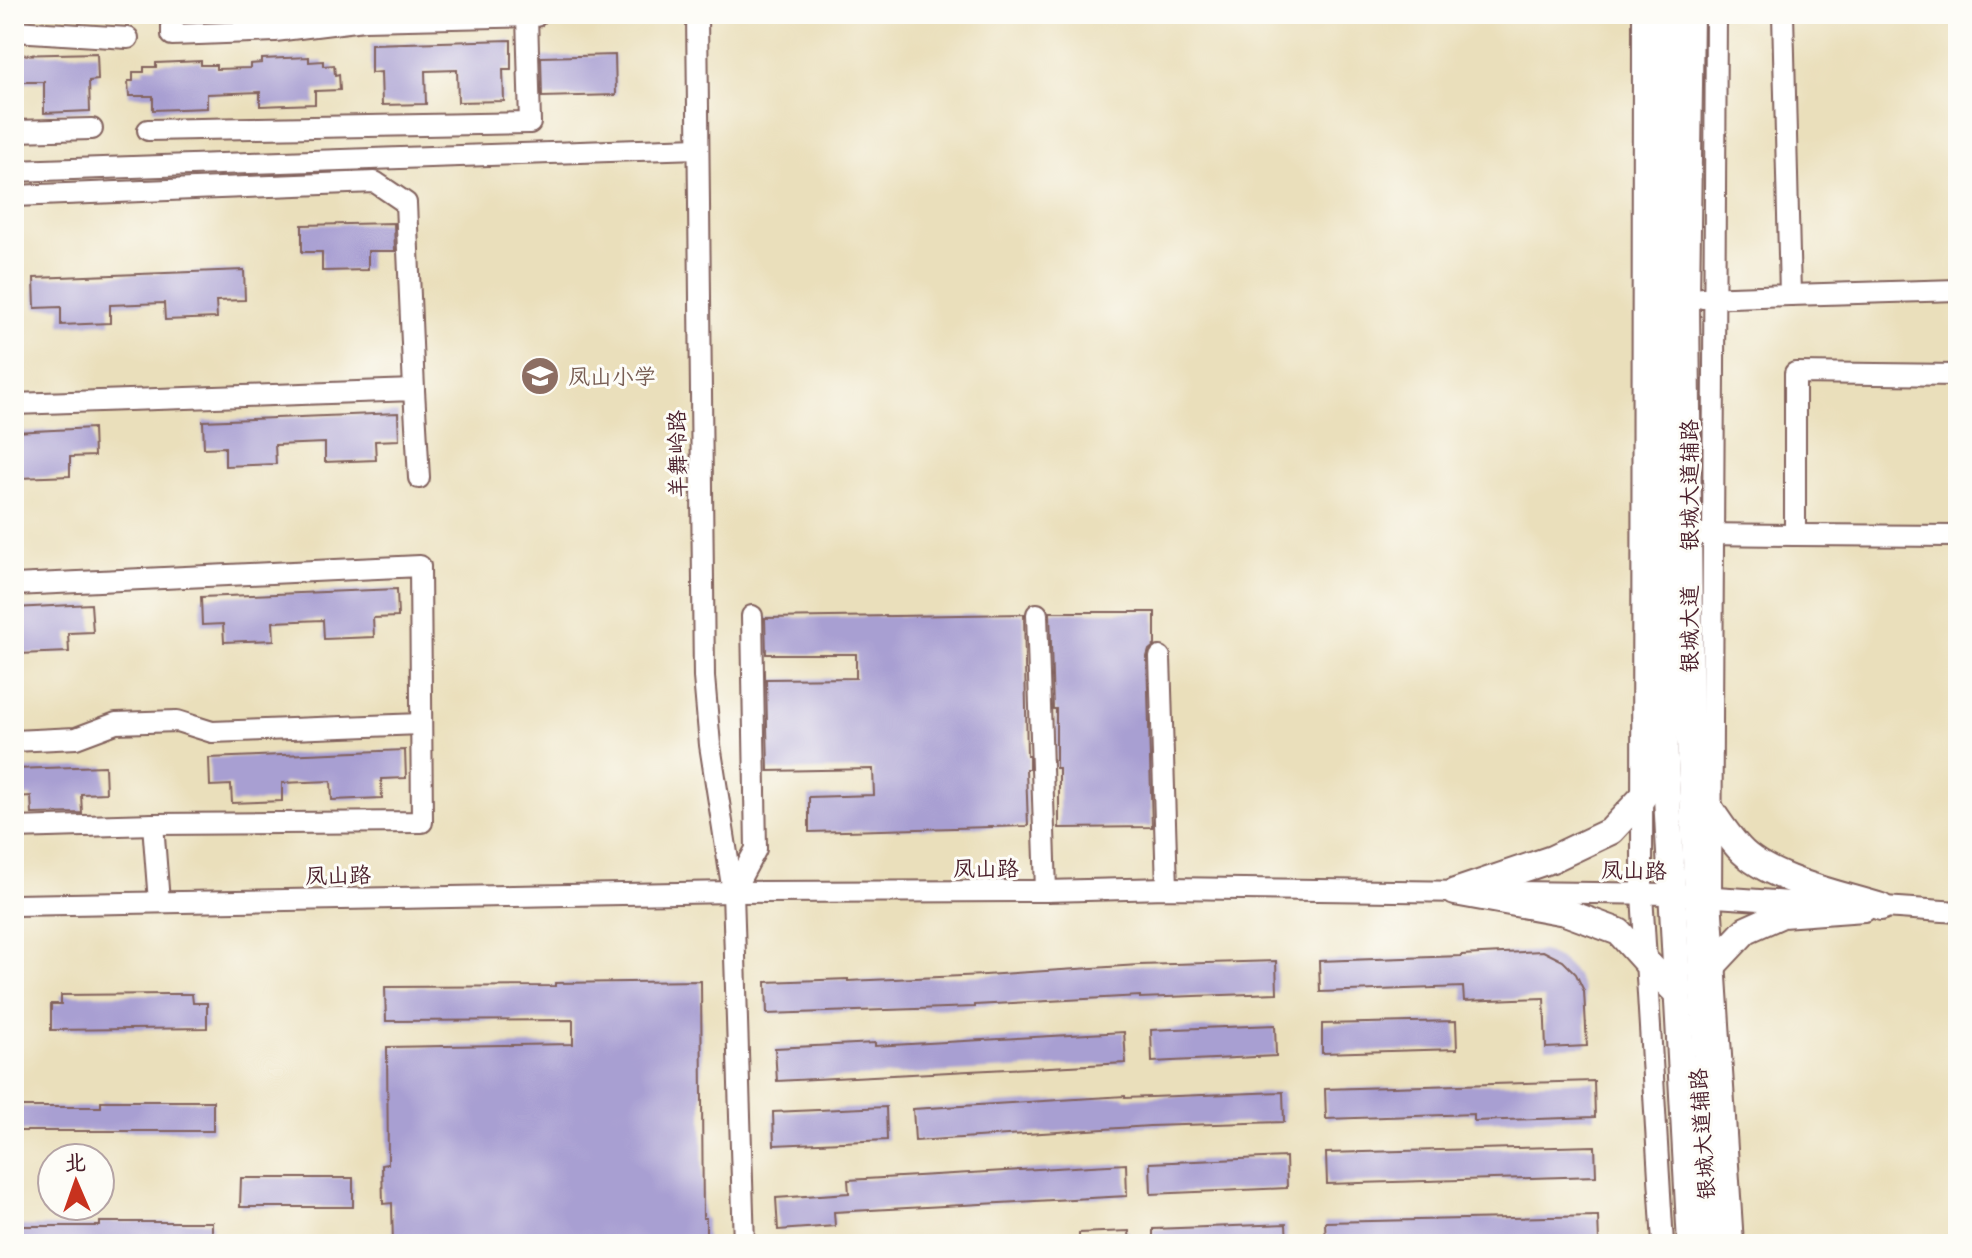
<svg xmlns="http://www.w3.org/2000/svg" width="1972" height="1258" font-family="Mali,'LXGW WenKai TC',sans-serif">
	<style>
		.building { fill: #a89fd2 }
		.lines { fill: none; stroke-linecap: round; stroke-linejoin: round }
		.minor-casing { stroke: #82625d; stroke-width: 24 }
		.major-casing { stroke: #82625d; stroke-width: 30 }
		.minor { stroke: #fff; stroke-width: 20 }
		.major { stroke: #fff; stroke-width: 26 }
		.labels { text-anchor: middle; stroke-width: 6; stroke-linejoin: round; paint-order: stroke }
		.education-label { font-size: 22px; fill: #785e54; stroke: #fdfcf7; text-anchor: start }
		.street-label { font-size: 22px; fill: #4a1f2b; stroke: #fdfcf7 }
	</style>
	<rect width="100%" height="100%" fill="#fdfcf7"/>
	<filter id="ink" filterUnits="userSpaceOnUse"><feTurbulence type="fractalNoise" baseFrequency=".0125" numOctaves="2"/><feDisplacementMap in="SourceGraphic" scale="16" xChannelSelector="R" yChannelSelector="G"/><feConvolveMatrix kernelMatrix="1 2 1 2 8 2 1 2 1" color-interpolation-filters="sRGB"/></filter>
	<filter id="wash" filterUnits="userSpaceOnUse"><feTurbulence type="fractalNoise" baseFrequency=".006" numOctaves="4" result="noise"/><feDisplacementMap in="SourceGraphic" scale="32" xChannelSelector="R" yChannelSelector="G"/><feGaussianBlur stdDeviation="1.8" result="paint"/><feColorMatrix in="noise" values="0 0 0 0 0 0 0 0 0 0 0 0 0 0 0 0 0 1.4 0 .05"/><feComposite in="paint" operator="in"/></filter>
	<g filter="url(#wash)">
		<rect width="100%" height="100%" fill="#eadfbb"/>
		<g id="blocks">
			<g class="building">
				<polygon points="511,40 511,69 503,69 504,101 458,102 457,70 425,71 426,104 382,105 381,72 371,73 371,44"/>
				<polygon points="97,53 98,80 89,81 90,111 44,113 44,82 14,82 14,55"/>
				<polygon points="615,55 616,95 542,97 541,57"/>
				<polygon points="309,57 309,62 323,61 323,66 334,65 335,75 339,74 340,90 315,91 315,104 260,106 260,92 207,94 207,108 153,110 153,96 129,96 128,81 133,81 133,72 144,72 144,67 156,67 156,63 201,61 201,65 216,65 216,69 250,68 250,64 262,63 262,59"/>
				<polygon points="394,223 395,251 368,251 368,270 322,271 322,252 302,252 302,225"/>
				<polygon points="244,270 245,300 216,301 217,318 165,320 164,303 110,305 110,323 61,325 61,307 35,308 34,278"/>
				<polygon points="398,413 399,440 375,441 376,460 325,462 325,443 275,445 276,464 225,466 225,447 204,448 203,421"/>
				<polygon points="93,428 94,456 70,457 70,476 20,478 19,459 14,459 14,432"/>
				<polygon points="397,589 398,617 373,618 374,637 324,639 323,620 273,622 274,640 224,642 223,624 202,625 201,597"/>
				<polygon points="91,604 93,632 68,633 69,652 19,654 18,635 14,635 14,608"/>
				<polygon points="1050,612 1155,612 1155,645 1149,650 1147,657 1152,827 1059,828 1059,768 1056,768 1056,709 1053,709"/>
				<polygon points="1024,614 1027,756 1029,756 1029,769 1026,769 1028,826 809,832 809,797 874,795 873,769 768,771 766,679 856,678 856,654 766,654 765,618"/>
				<polygon points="405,750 406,778 381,779 382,798 332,800 331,781 282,783 282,801 232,803 231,785 210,786 209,758"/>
				<polygon points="105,766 106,793 81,794 82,813 32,814 31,796 14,797 14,769"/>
				<polygon points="1543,951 1563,961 1576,974 1584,991 1587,1046 1546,1048 1544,998 1464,1001 1463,987 1320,992 1319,961 1461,956 1461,955"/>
				<polygon points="1276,961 1277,993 1140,998 1140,996 975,1005 975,1007 767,1014 766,982 848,979 848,981 985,975 1139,965"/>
				<polygon points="701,981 703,1218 706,1218 706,1244 393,1244 392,1203 383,1204 382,1165 388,1164 387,1047 573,1044 573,1020 386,1021 385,987 555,986 555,983"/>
				<polygon points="170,994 192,994 193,1003 207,1003 207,1028 51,1030 51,1004 61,1004 61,995"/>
				<polygon points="1456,1021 1457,1049 1322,1053 1322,1024"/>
				<polygon points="1275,1025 1276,1056 1152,1062 1151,1030"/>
				<polygon points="1124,1032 1126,1063 777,1081 775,1048 875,1043 875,1046"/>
				<polygon points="1594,1081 1595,1117 1474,1121 1474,1114 1326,1119 1325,1089"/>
				<polygon points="1283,1092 1284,1122 1150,1126 915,1141 913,1109 1125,1096 1125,1098"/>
				<polygon points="101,1101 213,1101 213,1131 14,1131 14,1107 101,1107"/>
				<polygon points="886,1107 887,1140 774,1145 773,1112"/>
				<polygon points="1595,1146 1596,1176 1327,1184 1326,1153"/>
				<polygon points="1286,1157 1287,1188 1151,1194 1150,1163"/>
				<polygon points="1126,1164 1127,1196 834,1212 835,1226 778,1230 776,1198 849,1193 848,1180"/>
				<polygon points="241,1178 353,1178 353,1207 240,1207"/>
				<polygon points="1598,1216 1599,1244 1326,1244 1325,1222"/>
				<polygon points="100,1222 212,1222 212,1244 14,1244 14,1226 100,1226"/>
				<polygon points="1286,1224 1287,1244 1153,1244 1153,1229"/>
				<polygon points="1129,1231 1130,1244 1079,1244 1079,1233"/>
			</g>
		</g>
	</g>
	<g filter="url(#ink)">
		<use href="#blocks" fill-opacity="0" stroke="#82625d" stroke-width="2"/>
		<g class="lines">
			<defs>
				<g id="minor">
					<polyline points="172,14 172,35 275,31 364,20 536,16 536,14"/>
					<polyline points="697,14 704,677 710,745 733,892 744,1244"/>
					<polyline points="1643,14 1642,894 1663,1244"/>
					<polyline points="1716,14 1711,898 1733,1244"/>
					<polyline points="14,31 128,38"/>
					<polyline points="148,130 530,123 527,16"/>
					<polyline points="14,131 92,129"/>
					<polyline points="14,171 698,148"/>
					<polyline points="14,196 375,182 406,203 414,390"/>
					<polyline points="1790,295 1958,290"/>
					<polyline points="1702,298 1790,295 1783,14"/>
					<polyline points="14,404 414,390 419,478"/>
					<polyline points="1700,534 1795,535 1795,373 1958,375"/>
					<polyline points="1795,535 1958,536"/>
					<polyline points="14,585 420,566 422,822 153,824 14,828"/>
					<polyline points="1037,614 1046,891"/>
					<polyline points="1160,657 1167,888"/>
					<polyline points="14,741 76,738 116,723 177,721 212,732 421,724"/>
					<polyline points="153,824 159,902"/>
					<polyline points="733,892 756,849 752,616"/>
					<polyline points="1506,892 1672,894 1805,903"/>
					<polyline points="14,905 733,892 1046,891 1167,888 1470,892"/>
					<polyline points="1869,906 1958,912"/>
				</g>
				<g id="major">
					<polyline points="1665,14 1664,741 1691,1244"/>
					<polyline points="1690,14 1686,298 1690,741 1716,1244"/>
					<polyline points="1665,763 1642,798 1611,831 1552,859 1455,892 1565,912 1619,932 1646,962 1677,993"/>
					<path d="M1693,781C1707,804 1721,828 1739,848C1768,880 1840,894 1881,907"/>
					<polyline points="1702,990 1715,963 1746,930 1782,914 1864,908"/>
				</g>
			</defs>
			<use href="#minor" class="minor-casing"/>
			<use href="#major" class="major-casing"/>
			<use href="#minor" class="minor"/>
			<use href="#major" class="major"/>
		</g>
	</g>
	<defs>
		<symbol id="school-disc" viewBox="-11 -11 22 22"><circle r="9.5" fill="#8d6e63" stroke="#fdfcf7"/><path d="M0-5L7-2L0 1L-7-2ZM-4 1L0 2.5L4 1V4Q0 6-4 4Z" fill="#fff"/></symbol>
	</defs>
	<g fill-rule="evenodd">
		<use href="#school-disc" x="518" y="354" width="44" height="44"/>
	</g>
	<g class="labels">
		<g class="education-label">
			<text x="568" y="384">凤山小学</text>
		</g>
		<g class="street-label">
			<text transform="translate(677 454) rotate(-91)" y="8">羊舞岭路</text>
			<text transform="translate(1689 485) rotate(-90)" y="8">银城大道辅路</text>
			<text transform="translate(1689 629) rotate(-90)" y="8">银城大道</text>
			<text x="986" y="876">凤山路</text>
			<text transform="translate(1634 870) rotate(1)" y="8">凤山路</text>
			<text transform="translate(338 875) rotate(-1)" y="8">凤山路</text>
			<text transform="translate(1702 1134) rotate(-94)" y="8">银城大道辅路</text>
		</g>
	</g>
	<rect width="1972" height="1258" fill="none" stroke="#fdfcf7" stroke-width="48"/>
	<g transform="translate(76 1182) rotate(358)"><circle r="38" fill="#fdfcf7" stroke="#b5a4a5" stroke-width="2"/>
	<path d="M0-6L14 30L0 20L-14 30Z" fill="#c8321e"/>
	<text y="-12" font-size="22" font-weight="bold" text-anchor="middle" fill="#4a1f2b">北</text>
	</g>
</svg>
